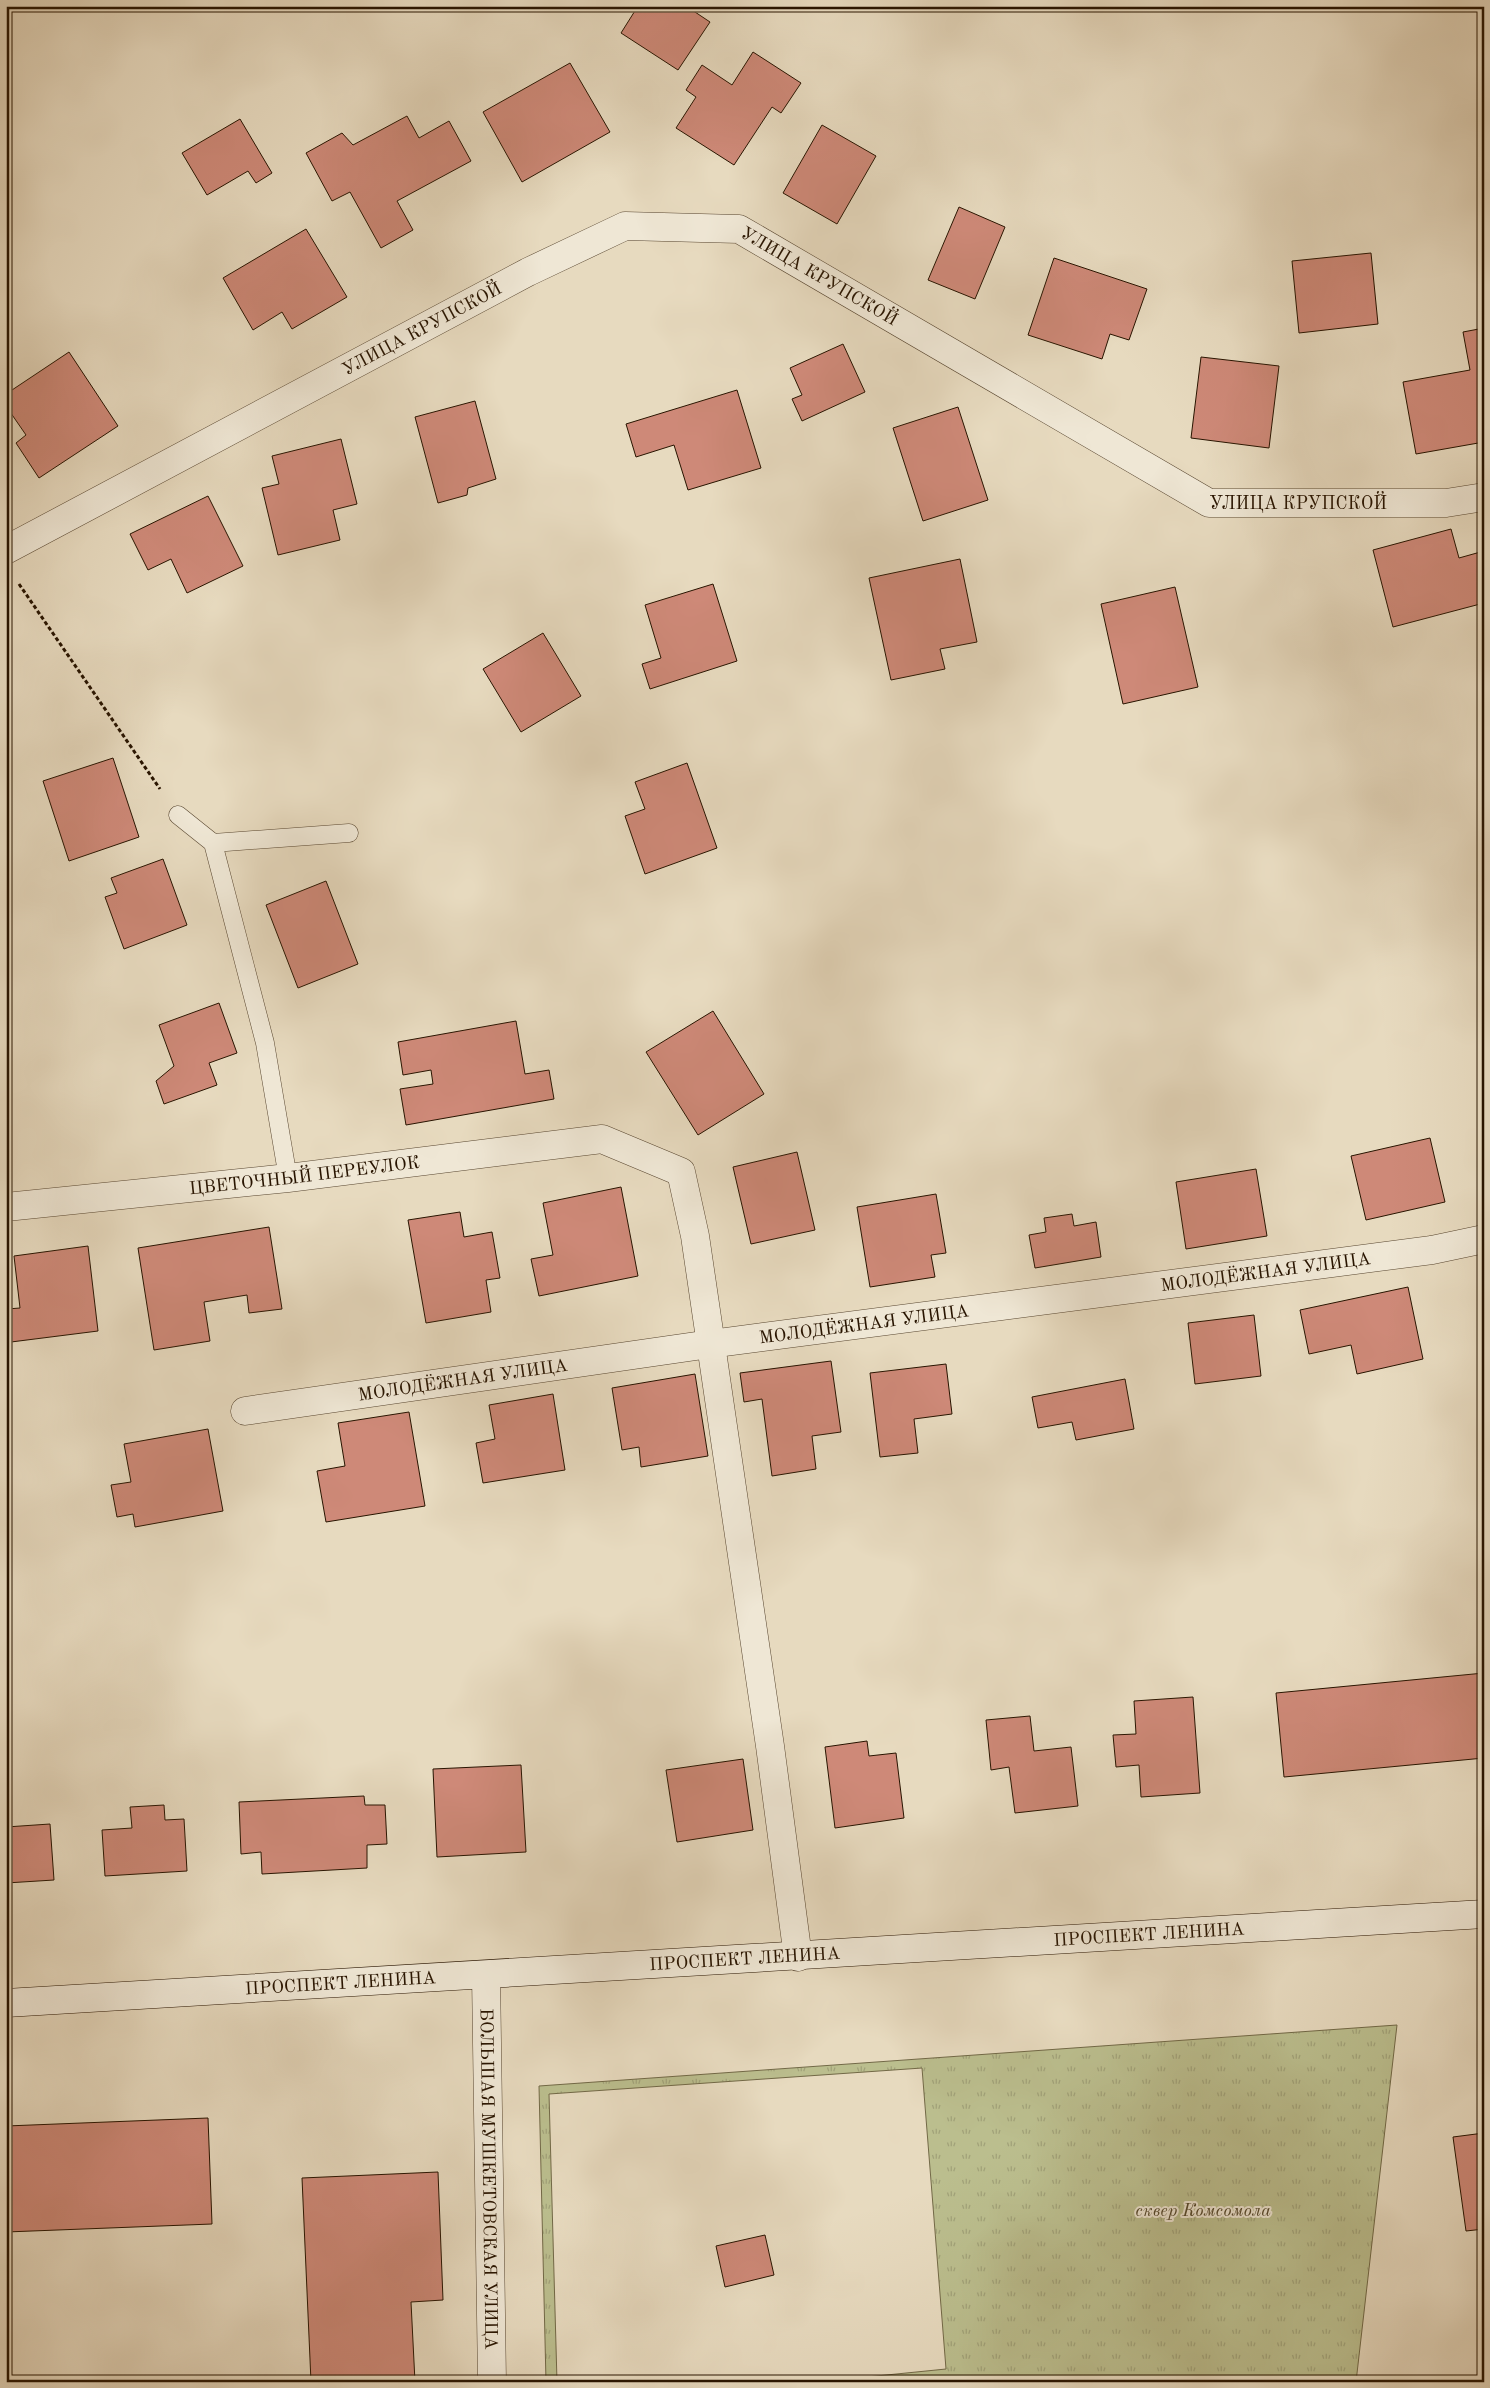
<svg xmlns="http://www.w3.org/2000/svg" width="1490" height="2388" font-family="'Old Standard TT',serif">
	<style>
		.grass { fill: url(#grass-tufts); stroke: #726947 }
		.building { fill: #ce8978; stroke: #281400 }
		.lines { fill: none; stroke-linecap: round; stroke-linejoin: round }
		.service-casing { stroke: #584630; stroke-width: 19 }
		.minor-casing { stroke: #584630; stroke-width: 29 }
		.tertiary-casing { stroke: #584630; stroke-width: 29 }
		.secondary-casing { stroke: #281400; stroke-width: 29 }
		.path { stroke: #281400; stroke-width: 3; stroke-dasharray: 4 2.5; stroke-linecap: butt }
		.service { stroke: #efe7d5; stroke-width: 18 }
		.minor { stroke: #efe7d5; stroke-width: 28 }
		.tertiary { stroke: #efe7d5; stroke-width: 28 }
		.secondary { stroke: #efe7d5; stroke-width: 28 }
		.labels { text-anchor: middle; stroke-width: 4; stroke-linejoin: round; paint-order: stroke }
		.street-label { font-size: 18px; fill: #281400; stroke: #efe7d5 }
		.park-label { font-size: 18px; font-style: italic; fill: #54472b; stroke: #efe7d5 }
	</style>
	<defs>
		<pattern id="grass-tufts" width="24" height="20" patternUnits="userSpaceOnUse" patternTransform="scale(1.25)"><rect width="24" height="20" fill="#bbbe8e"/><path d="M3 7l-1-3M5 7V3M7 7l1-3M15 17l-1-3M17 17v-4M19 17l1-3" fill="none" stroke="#a1a279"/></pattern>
	</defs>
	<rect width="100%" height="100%" fill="#e7dabf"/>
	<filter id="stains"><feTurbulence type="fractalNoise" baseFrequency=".004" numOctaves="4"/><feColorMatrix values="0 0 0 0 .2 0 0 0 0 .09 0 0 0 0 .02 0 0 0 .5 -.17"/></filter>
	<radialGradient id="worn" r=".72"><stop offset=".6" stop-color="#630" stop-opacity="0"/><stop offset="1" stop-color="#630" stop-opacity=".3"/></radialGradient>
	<polygon class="grass" points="1397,2025 1356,2382 817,2382 946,2369 922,2068 549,2094 557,2382 546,2382 539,2086"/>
	<g class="building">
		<polygon points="638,6 686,6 710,22 678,70 621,33"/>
		<polygon points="753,52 801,83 781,113 772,107 734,165 676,128 696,97 686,90 702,65 732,85"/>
		<polygon points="570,63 610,132 522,182 483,112"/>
		<polygon points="407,116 419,138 449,121 471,161 397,201 413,230 381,248 350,192 332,201 306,153 342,133 353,145"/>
		<polygon points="240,119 272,173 256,183 248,171 207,195 182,153"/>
		<polygon points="822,125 876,156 837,224 783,193"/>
		<polygon points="959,207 1005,227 975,299 928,280"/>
		<polygon points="306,229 347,297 292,329 282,312 253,330 223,278"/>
		<polygon points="1371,253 1378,324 1299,333 1292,261"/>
		<polygon points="1054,258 1147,289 1129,340 1110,334 1102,359 1028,335"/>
		<polygon points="1484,328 1484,442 1416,454 1403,382 1470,370 1463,332"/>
		<polygon points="843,344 865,392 802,421 792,399 802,395 790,368"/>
		<polygon points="69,352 118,426 39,478 16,443 26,435 6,406 6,394"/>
		<polygon points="1201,357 1279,366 1269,448 1191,438"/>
		<polygon points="737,390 761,468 688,490 674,445 636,457 626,424"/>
		<polygon points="475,401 496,479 468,488 467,495 438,503 415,417"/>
		<polygon points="958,407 988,500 923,521 893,428"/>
		<polygon points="341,439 357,504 333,510 340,540 278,555 262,488 279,484 272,456"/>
		<polygon points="208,496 243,566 187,593 171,559 148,570 130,534"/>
		<polygon points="1451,529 1459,558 1484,551 1484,603 1393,627 1373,550"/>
		<polygon points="960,559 977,642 940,649 945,669 891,680 869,578"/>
		<polygon points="713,584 737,661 650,689 642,664 661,658 645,605"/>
		<polygon points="1175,587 1198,687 1123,704 1101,604"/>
		<polygon points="543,633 581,696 521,732 483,669"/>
		<polygon points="113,758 139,837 69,861 43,781"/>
		<polygon points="687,763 717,848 645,874 625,816 645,809 635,782"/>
		<polygon points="163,859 187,925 124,949 105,897 117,893 111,878"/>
		<polygon points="326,881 358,964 298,988 266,905"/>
		<polygon points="219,1003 237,1053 209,1063 217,1085 164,1104 156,1081 174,1066 159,1025"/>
		<polygon points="713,1011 764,1094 698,1135 646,1052"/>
		<polygon points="516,1021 525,1074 549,1070 554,1099 406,1125 400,1089 433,1084 431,1070 403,1075 398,1042"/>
		<polygon points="1430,1138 1445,1202 1366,1220 1351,1156"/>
		<polygon points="797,1152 815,1230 751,1244 733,1167"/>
		<polygon points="1256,1169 1267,1236 1186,1249 1176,1182"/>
		<polygon points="621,1187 638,1276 539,1296 531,1259 553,1255 543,1203"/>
		<polygon points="936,1194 946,1253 931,1255 935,1277 870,1287 857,1207"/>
		<polygon points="460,1212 464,1237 492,1232 500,1278 486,1280 491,1312 426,1323 408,1220"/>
		<polygon points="1072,1214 1074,1226 1096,1222 1101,1257 1035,1268 1029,1235 1046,1232 1044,1218"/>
		<polygon points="269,1227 282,1309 249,1313 247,1295 204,1302 210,1341 154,1350 138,1248"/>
		<polygon points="88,1246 98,1331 11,1342 7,1309 20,1308 14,1256"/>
		<polygon points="1408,1287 1423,1359 1357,1374 1351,1345 1309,1354 1300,1310"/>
		<polygon points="1254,1315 1261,1376 1195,1384 1188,1323"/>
		<polygon points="831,1361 841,1432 812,1436 816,1469 772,1476 762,1399 744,1402 740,1373"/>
		<polygon points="946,1364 952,1414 914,1419 918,1453 880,1457 870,1373"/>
		<polygon points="695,1374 708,1456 641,1467 639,1447 622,1450 612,1388"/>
		<polygon points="1125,1379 1134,1429 1076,1440 1072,1422 1038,1428 1032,1397"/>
		<polygon points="553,1394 565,1470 483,1483 476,1443 495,1439 489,1405"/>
		<polygon points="409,1412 425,1506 326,1522 317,1471 345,1466 338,1423"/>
		<polygon points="208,1429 223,1511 135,1527 133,1514 117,1517 111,1485 131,1482 124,1444"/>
		<polygon points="1484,1673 1484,1758 1284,1777 1276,1693"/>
		<polygon points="1193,1697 1200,1793 1141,1797 1139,1765 1116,1767 1113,1735 1136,1734 1134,1701"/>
		<polygon points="1030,1716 1034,1751 1071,1747 1078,1806 1015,1813 1009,1767 991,1770 986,1720"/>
		<polygon points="867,1741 869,1756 896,1753 904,1818 835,1828 825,1747"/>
		<polygon points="743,1759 753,1830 677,1842 666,1770"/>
		<polygon points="521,1765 526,1852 437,1857 433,1769"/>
		<polygon points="364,1796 365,1805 385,1805 387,1844 367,1845 367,1868 262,1874 261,1852 241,1854 239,1802"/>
		<polygon points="164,1805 165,1820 184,1819 187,1871 105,1876 102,1830 132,1828 130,1807"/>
		<polygon points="50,1824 54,1880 6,1883 6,1827"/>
		<polygon points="208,2118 212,2224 6,2232 6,2126"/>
		<polygon points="1484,2133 1484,2229 1466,2231 1453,2137"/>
		<polygon points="438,2172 443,2300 411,2302 415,2382 311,2382 302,2178"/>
		<polygon points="765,2235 774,2275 725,2287 716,2246"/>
	</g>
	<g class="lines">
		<defs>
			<g id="service">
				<polyline points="178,815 213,843 265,1043 288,1178"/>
				<polyline points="213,843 349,833"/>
			</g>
			<g id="minor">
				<path id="s1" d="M6,550L528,272L625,226L739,229L1209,503H1446L1484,497"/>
				<path id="s2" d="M6,1207L288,1178L602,1139L681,1172L695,1236L770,1746L798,1957"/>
				<path id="s3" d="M245,1411L710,1344L1432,1250L1484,1239"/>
			</g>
			<g id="tertiary">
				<path id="s4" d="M486,1975L492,2382"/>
			</g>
			<g id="secondary">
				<path id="s5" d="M6,2003L1484,1914"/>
			</g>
		</defs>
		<use href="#service" class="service-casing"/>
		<use href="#minor" class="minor-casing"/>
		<use href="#tertiary" class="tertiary-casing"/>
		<use href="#secondary" class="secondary-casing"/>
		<polyline class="path" points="19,584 160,789"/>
		<use href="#service" class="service"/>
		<use href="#minor" class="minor"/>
		<use href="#tertiary" class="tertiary"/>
		<use href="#secondary" class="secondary"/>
	</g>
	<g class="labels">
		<g class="street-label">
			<text dy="6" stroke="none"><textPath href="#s1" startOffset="906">УЛИЦА КРУПСКОЙ</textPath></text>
			<text dy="6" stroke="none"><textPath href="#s1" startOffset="471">УЛИЦА КРУПСКОЙ</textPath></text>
			<text dy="6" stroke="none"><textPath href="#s1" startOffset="1446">УЛИЦА КРУПСКОЙ</textPath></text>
			<text dy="6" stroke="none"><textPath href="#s2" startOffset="300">ЦВЕТОЧНЫЙ ПЕРЕУЛОК</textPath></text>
			<text dy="6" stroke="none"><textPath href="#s3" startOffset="1030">МОЛОДЁЖНАЯ УЛИЦА</textPath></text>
			<text dy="6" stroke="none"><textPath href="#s3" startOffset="625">МОЛОДЁЖНАЯ УЛИЦА</textPath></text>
			<text dy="6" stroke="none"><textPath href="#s3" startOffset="220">МОЛОДЁЖНАЯ УЛИЦА</textPath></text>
			<text dy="6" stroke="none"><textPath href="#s5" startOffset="1145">ПРОСПЕКТ ЛЕНИНА</textPath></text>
			<text dy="6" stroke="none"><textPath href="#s5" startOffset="740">ПРОСПЕКТ ЛЕНИНА</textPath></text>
			<text dy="6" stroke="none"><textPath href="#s5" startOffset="335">ПРОСПЕКТ ЛЕНИНА</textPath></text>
			<text dy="6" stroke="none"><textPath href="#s4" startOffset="204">БОЛЬШАЯ МУШКЕТОВСКАЯ УЛИЦА</textPath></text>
		</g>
		<g class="park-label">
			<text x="1203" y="2216">сквер Комсомола</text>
		</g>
	</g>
	<rect width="1490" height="2388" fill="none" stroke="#e7dabf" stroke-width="25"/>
	<rect x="8" y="8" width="1475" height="2373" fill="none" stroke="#281400" stroke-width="2.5"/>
	<rect x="12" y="12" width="1465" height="2363" fill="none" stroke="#281400"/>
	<rect width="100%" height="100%" filter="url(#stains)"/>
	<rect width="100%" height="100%" fill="url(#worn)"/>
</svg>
